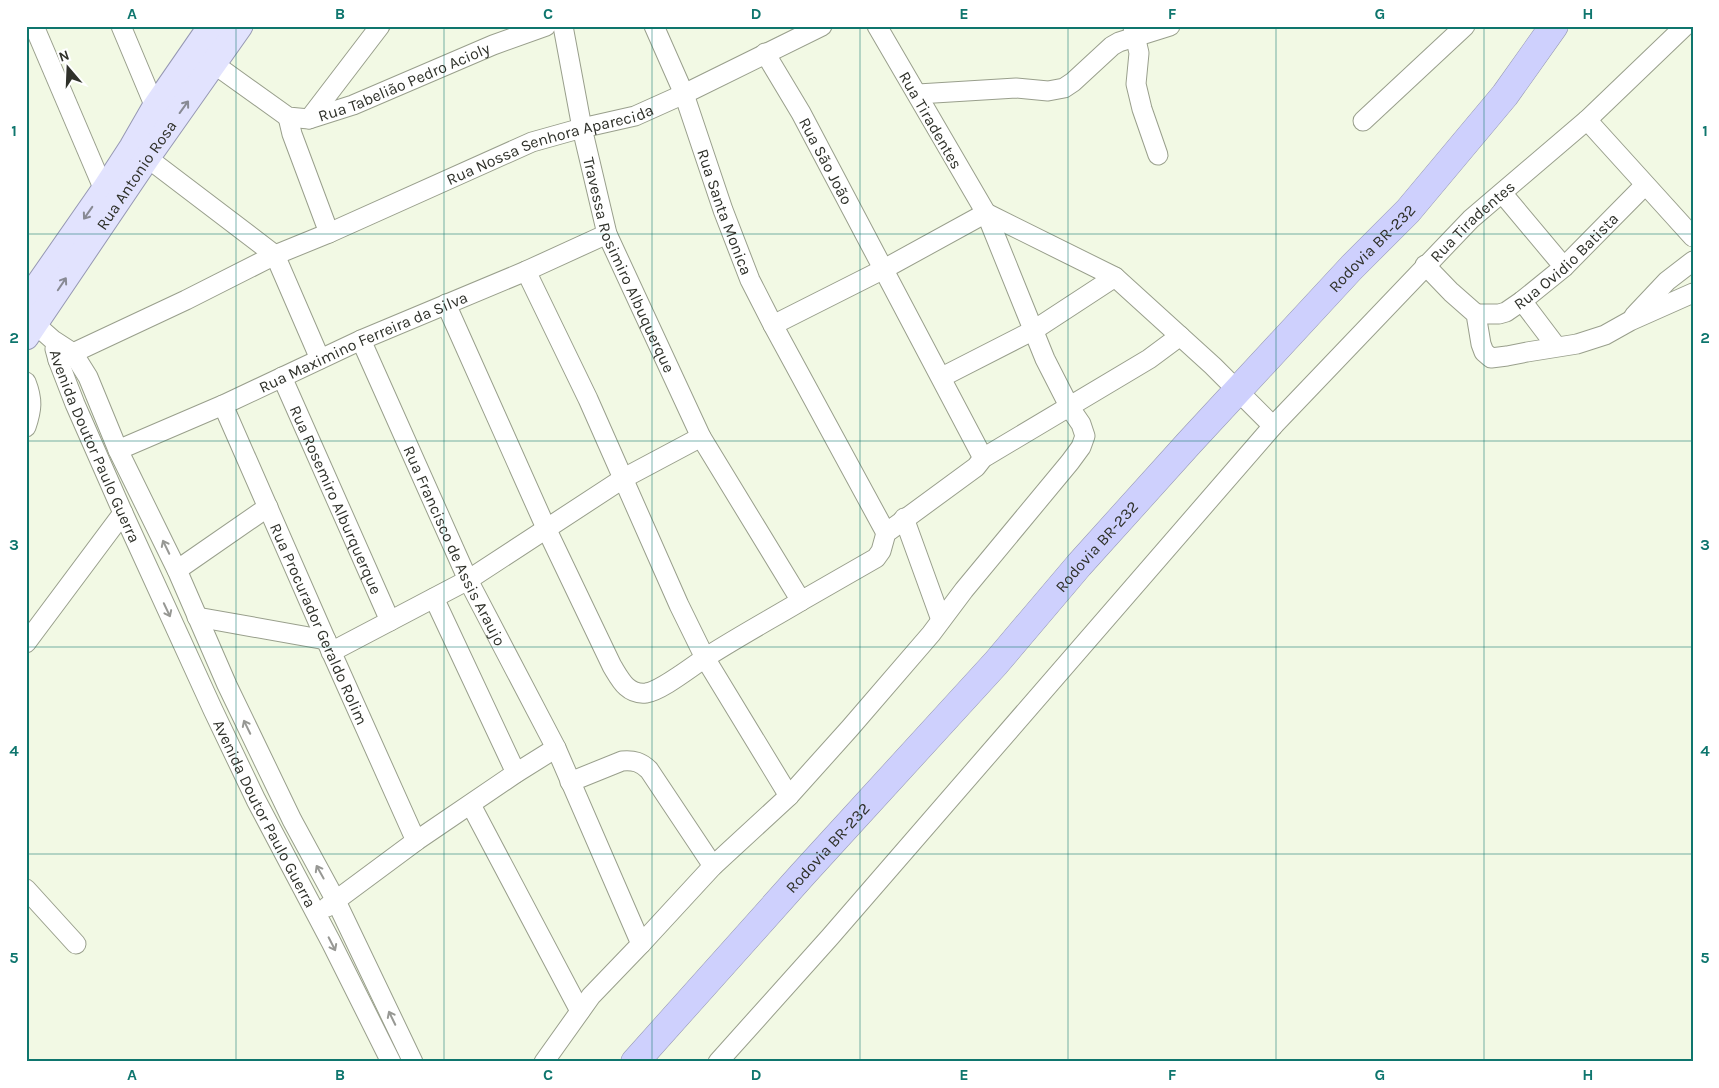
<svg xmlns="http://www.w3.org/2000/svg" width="1719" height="1088" font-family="Karla,sans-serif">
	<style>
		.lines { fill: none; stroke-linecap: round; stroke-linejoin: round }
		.minor-casing { stroke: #999f8c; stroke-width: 21 }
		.major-casing { stroke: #9698b3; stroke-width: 27 }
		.highway-casing { stroke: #9698b3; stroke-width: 29 }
		.minor { stroke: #fff; stroke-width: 19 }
		.major { stroke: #e2e3fe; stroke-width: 25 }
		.highway { stroke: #ced0fd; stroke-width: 28 }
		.oneway { stroke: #888a94 }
		.oneway2 { stroke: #979894 }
		.grid { fill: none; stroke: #0f766e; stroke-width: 1; stroke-opacity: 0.55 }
		.labels { text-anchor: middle; stroke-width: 4.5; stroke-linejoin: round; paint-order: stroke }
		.street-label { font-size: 16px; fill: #2f312a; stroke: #fff }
		.neatline { fill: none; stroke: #0f766e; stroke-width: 2 }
		.grid-label { font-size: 16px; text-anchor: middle; font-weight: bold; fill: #0f766e }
	</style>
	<rect width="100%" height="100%" fill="#f2f9e4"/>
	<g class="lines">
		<defs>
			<g id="minor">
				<polyline points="34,26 104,190"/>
				<polyline points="121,26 155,107"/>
				<path id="s1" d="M563,26L582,128L607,234L701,437L801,601L876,558L881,551L886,533L976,467L983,458L1149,359L1180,336"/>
				<path id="s2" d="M654,26L684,94L723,210L750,280L773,325L886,533"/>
				<polyline points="1133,27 1139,53 1136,84 1142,109 1158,155"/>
				<path id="s3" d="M765,53L801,113L983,458"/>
				<path id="s4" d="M214,64L288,117L309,119L353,105L493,45L546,26"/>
				<polyline points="918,94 1016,88 1048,91 1064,88 1073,82 1112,46 1119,42 1170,26"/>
				<polyline points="288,117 292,134 329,233"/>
				<polyline points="309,119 380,26"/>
				<polyline points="1587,120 1693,237"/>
				<polyline points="1363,121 1465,26"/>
				<polyline points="137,150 275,255 320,359"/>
				<polyline points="1502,193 1564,267"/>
				<polyline points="986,213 1115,277 1213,366 1273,426"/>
				<polyline points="1425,265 1451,292 1476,314 1481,344 1484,352 1491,358 1507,356 1527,352 1577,344 1605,335 1630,321 1693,293"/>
				<polyline points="526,271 588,399 679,605 705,658 789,796"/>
				<polyline points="1522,301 1556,346"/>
				<path d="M446,304L546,528L612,666C620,679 627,695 646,693C661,691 691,667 705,658C736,638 769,620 801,601"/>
				<path id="s5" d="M1476,314H1499L1506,312L1522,301L1564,267L1645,185"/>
				<polyline points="26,316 53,340 73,353 88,377 118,450 177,570 227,685 292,820 336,901 413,1062"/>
				<polyline points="1634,316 1667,281 1693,261"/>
				<polyline points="773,325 884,269 986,213"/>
				<path id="s6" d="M361,340L468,580L556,748L641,944L591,996L544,1062"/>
				<path id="s7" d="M55,349L58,360L75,404L123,513L213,710L256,800L331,942L391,1062"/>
				<path id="s8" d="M58,360L186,300L275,255L329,233L532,142L582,128L635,116L684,94L822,26"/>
				<path id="s9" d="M282,377L390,621"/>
				<polyline points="942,377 1034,330 1115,277"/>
				<path d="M26,382C33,400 32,409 26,427"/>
				<path id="s10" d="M223,405L326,640L416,841"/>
				<path id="s11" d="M118,450L223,405L361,340L526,271L607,234"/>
				<polyline points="904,518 941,620"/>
				<polyline points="177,570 268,507"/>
				<polyline points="434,598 516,773"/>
				<polyline points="197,617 326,640"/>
				<polyline points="26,643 123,513"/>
				<polyline points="331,652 468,580 624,478 701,437"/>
				<path d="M570,782L622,761C634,760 641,762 649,770L713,866"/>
				<polyline points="471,805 580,1011"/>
				<polyline points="26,889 76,944"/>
				<polyline points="327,907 416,841 516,773 556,748"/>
				<polyline points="641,944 713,866 789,796 850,728 931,634 964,590 1070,462 1081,447 1085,436 1081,424 1070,408 1045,359 986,213 877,26"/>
				<path id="s12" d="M718,1062L830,937L1273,426L1471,219L1587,120L1685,26"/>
			</g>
			<g id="major">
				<polyline points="26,302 104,190 132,147 155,107 211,26"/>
				<path id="s13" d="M26,337L147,158L240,26"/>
			</g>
			<g id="highway">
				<path id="s14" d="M635,1062L803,874L996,663L1079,565L1189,443L1352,267L1408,211L1505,95L1554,26"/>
			</g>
		</defs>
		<use href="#minor" class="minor-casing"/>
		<use href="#major" class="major-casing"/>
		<use href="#highway" class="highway-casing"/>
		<use href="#minor" class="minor"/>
		<use href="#major" class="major"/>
		<use href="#highway" class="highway"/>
	</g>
	<defs><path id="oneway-shaft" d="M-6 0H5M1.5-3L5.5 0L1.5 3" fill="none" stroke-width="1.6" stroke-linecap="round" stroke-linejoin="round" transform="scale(1.25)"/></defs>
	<g class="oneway">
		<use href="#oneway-shaft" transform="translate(184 107) rotate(-54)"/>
		<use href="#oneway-shaft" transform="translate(88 213) rotate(125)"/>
		<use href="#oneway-shaft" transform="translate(62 284) rotate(-56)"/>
	</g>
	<g class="oneway2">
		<use href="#oneway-shaft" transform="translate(166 547) rotate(-116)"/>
		<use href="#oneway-shaft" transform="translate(167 610) rotate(65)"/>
		<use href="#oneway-shaft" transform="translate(247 727) rotate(-116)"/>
		<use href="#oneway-shaft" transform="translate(320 872) rotate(-119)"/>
		<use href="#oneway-shaft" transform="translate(332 944) rotate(63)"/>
		<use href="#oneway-shaft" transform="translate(392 1018) rotate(-116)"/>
	</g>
	<path class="grid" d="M236,26V1062M444,26V1062M652,26V1062M860,26V1062M1068,26V1062M1276,26V1062M1484,26V1062M26,234H1693M26,441H1693M26,647H1693M26,854H1693"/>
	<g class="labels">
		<g class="street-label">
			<text dy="6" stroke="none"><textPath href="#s4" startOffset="214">Rua Tabelião Pedro Acioly</textPath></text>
			<text transform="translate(931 120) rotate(60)" y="6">Rua Tiradentes</text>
			<text dy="6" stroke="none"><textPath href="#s8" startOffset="538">Rua Nossa Senhora Aparecida</textPath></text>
			<text dy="6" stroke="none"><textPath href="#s3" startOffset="124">Rua São João</textPath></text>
			<text dy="6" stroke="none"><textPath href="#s13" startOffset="196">Rua Antonio Rosa</textPath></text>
			<text dy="6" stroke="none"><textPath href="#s2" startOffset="199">Rua Santa Monica</textPath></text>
			<text dy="6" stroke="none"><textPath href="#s12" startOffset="1130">Rua Tiradentes</textPath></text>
			<text dy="6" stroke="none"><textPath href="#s14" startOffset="1098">Rodovia BR-232</textPath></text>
			<text dy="6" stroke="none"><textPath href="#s5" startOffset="109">Rua Ovidio Batista</textPath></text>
			<text dy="6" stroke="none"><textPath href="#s1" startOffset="249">Travessa Rosimiro Albuquerque</textPath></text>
			<text dy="6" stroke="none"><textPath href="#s11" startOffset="268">Rua Maximino Ferreira da Silva</textPath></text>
			<text dy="6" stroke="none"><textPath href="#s7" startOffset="105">Avenida Doutor Paulo Guerra</textPath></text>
			<text dy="6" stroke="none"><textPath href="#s9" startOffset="134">Rua Rosemiro Alburquerque</textPath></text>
			<text dy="6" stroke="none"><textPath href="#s6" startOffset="226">Rua Francisco de Assis Araujo</textPath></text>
			<text dy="6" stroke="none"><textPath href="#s14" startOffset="692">Rodovia BR-232</textPath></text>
			<text dy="6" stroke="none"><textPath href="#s10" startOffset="239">Rua Procurador Geraldo Rolim</textPath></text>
			<text dy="6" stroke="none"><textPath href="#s7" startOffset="510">Avenida Doutor Paulo Guerra</textPath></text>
			<text dy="6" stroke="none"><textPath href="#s14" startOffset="288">Rodovia BR-232</textPath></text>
		</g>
	</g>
	<rect width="1719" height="1088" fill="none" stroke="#ffffff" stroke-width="55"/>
	<g transform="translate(68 68) rotate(341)" stroke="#ffffff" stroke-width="4" paint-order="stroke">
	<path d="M0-4L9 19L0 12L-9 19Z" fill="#2f312a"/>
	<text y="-8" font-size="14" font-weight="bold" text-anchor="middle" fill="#2f312a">N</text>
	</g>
	<rect x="28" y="28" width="1664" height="1032" class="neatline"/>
	<g class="grid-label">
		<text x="132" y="19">A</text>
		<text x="340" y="19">B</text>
		<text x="548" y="19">C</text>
		<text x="756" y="19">D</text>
		<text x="964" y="19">E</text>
		<text x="1172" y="19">F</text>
		<text x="1380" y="19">G</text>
		<text x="1588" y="19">H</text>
		<text x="14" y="136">1</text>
		<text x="1705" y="136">1</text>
		<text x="14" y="343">2</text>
		<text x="1705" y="343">2</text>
		<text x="14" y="550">3</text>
		<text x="1705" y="550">3</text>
		<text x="14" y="756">4</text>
		<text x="1705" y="756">4</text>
		<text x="14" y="963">5</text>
		<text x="1705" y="963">5</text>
		<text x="132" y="1080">A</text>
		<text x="340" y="1080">B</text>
		<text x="548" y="1080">C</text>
		<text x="756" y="1080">D</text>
		<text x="964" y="1080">E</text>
		<text x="1172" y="1080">F</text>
		<text x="1380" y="1080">G</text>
		<text x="1588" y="1080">H</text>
	</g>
</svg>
